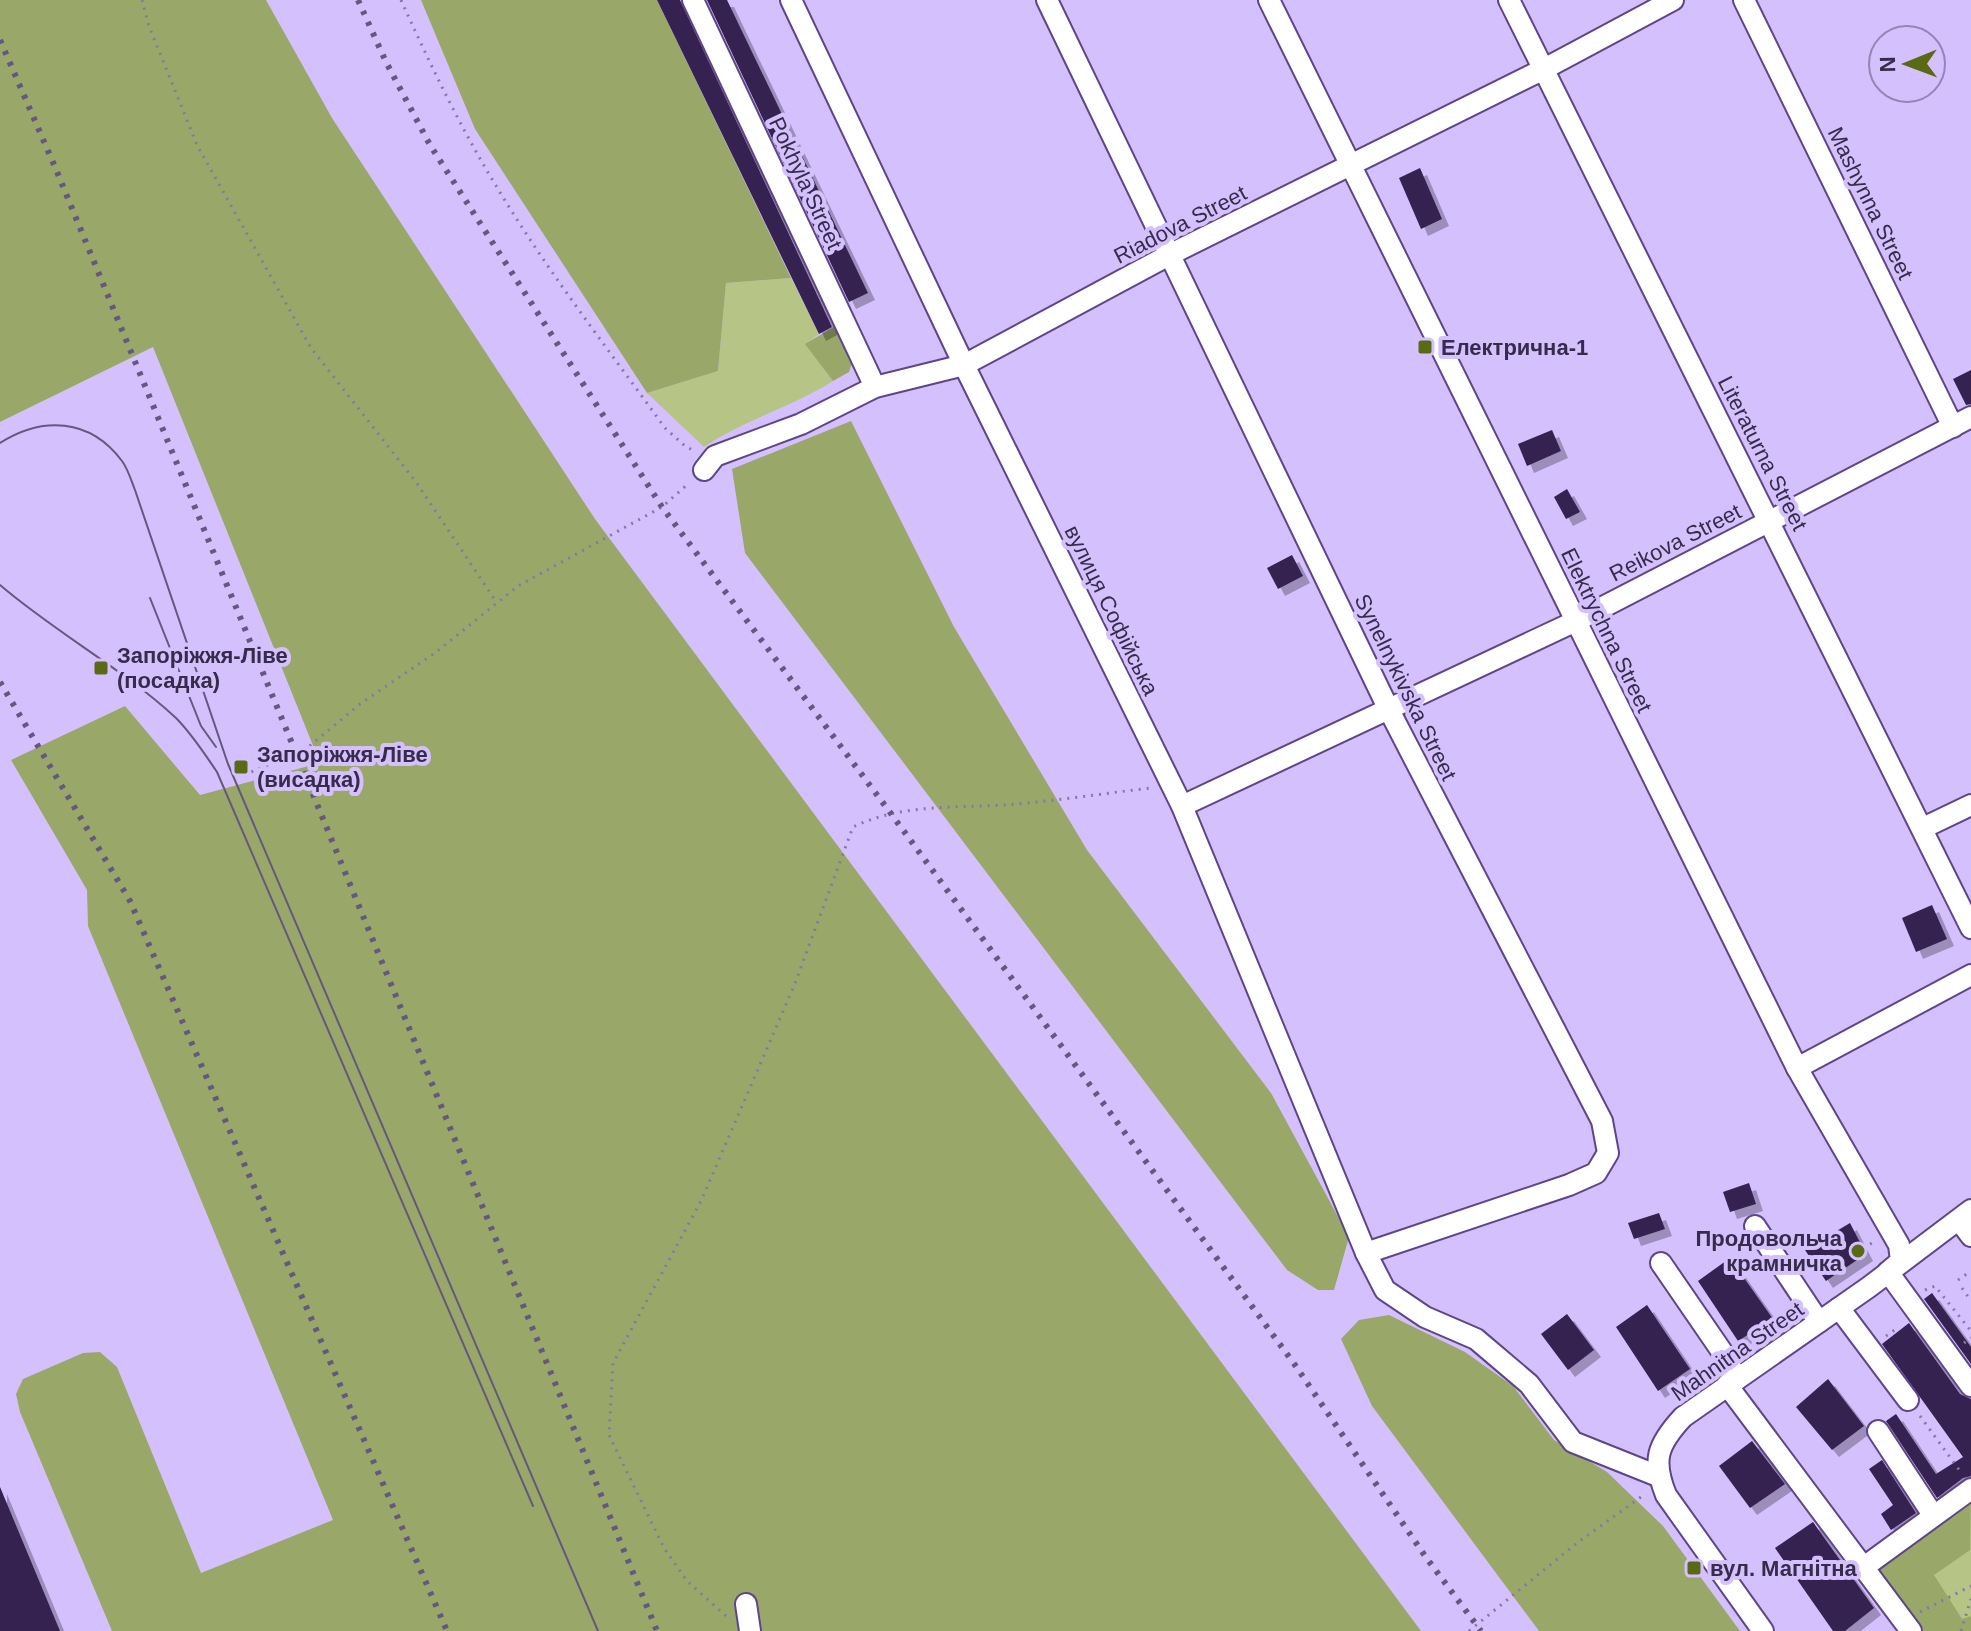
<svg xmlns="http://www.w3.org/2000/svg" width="1971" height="1631" font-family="Arial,sans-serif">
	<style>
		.green { fill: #b6c585 }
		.forest { fill: #99a869 }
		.building { fill: #342051; filter: url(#shadow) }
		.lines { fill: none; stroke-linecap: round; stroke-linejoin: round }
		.minor-casing { stroke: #5e4588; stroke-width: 24 }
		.path { stroke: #8777a6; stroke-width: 3; stroke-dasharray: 2 6; stroke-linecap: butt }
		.minor { stroke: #fff; stroke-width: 20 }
		.tram { stroke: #65577f; stroke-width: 2 }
		.rail { stroke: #65577f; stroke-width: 6; stroke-dasharray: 4 8; stroke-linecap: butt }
		.poi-dot { fill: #5a6913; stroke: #d5c0fe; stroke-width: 3 }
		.labels { text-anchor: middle; stroke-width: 8; stroke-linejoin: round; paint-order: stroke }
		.street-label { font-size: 22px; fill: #362b4a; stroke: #d5c0fe }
		.poi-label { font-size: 22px; font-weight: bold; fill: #362b4a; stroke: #d5c0fe; text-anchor: start }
	</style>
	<defs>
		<filter id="shadow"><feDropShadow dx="7" dy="7" stdDeviation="0" flood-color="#0004"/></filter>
	</defs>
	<rect width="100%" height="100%" fill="#d5c0fe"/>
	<g class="green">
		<path d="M791,278L819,334L806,344L833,381C792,407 744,420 704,447L647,393L718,371L726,283Z"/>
		<polygon points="1971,1489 1971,1631 1911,1631 1933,1515"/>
	</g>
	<g class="forest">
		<polygon points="0,0 266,0 332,118 595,519 1421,1631 112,1631 20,1412 16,1394 23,1379 83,1353 100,1352 117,1367 201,1573 333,1520 88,926 87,890 11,760 125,706 200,795 320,763 153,347 0,422"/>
		<polygon points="421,0 657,0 791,278 726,283 718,371 647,393 475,129"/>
		<polygon points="839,324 855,355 849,372 833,381 805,344"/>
		<polygon points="851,421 954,627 1087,850 1271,1093 1349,1237 1334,1290 1318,1290 1287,1270 745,553 732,469"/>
		<polygon points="1389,1315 1465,1352 1513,1386 1554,1440 1607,1472 1663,1526 1740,1631 1539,1631 1372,1406 1341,1339 1359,1320"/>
		<polygon points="1971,1489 1970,1550 1934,1575 1962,1619 1971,1616 1971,1631 1919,1631 1873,1570"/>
	</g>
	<g class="building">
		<polygon points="657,0 680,0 832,327 819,334"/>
		<polygon points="707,0 727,0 868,293 849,302"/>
		<polygon points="1420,168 1442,219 1421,229 1399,178"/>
		<polygon points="1971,370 1971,404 1966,405 1953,379"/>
		<polygon points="1552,430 1561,451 1527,466 1518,444"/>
		<polygon points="1567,489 1580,512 1566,519 1554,497"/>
		<polygon points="1292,555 1303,576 1278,589 1267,568"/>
		<polygon points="1932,905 1947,939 1916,952 1902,918"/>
		<polygon points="1749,1183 1756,1204 1730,1212 1723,1192"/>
		<polygon points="1659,1213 1665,1229 1634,1239 1628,1223"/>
		<polygon points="1850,1223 1866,1254 1826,1281 1805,1250"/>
		<polygon points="1730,1258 1773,1319 1738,1341 1698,1281"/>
		<polygon points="1932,1293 1971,1347 1971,1364 1924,1299"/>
		<polygon points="1647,1305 1690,1369 1658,1391 1616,1327"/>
		<polygon points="1567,1314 1594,1350 1568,1370 1541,1334"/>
		<polygon points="1909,1323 1960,1394 1971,1399 1971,1476 1963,1478 1937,1498 1886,1421 1896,1414 1936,1474 1963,1457 1882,1344"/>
		<polygon points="1828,1379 1864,1426 1832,1450 1796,1407"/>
		<polygon points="1752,1441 1785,1484 1750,1508 1719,1466"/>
		<polygon points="1882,1460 1916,1513 1891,1530 1881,1514 1893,1505 1869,1469"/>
		<polygon points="0,1487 60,1631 0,1631"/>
		<polygon points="1813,1522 1874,1608 1845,1631 1833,1631 1775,1548"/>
	</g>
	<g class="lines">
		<defs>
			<g id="minor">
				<polyline points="693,0 875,387"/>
				<polyline points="791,0 964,365 1182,806 1366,1253 1385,1290 1425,1317 1476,1339 1529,1384 1573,1442 1658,1476"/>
				<polyline points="1047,0 1389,710 1602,1121 1608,1153 1596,1173 1569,1185 1366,1253"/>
				<polyline points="1269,0 1797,1068 1899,1245 1901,1261 1888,1272"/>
				<polyline points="1509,0 1971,928"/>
				<polyline points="1744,0 1953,427"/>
				<polyline points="704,470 715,456 801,424 875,387 964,365 1171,254 1544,69 1673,0"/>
				<polyline points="1182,806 1576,621 1971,417"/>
				<polyline points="1923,828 1971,805"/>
				<polyline points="1797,1068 1971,975"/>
				<polyline points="1959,1220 1971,1236"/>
				<polyline points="1755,1226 1819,1322"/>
				<polyline points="1661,1263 1727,1359 1736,1378 1727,1385 1911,1631"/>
				<polyline points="1888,1272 1971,1386"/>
				<polyline points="1839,1308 1908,1400"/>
				<polyline points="1878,1431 1933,1515"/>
				<polyline points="1864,1567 1971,1489"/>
				<polyline points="746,1604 750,1631"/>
				<path d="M1763,1631L1666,1495C1652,1460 1657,1445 1683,1417L1869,1287L1971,1210"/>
			</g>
		</defs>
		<use href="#minor" class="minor-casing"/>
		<g class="path">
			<polyline points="142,0 149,26 197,145 311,348 416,482 497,603"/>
			<path d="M401,0C430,64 461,129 498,189C548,272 608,349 665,428L685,446L696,452"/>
			<polyline points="244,775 306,749 360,704 435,653 518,586 662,507 689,483"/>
			<polyline points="1863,1248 1874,1242"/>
			<polyline points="1958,1280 1971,1271"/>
			<polyline points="1962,1288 1971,1301"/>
			<polyline points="1925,1290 1935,1286 1971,1331"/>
			<polyline points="1886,1336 1899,1327"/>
			<polyline points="1964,1343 1971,1338"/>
			<polyline points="1920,1416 1960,1471"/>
			<polyline points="1920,1612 1971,1586"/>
			<path d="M726,1616L687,1581L664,1548L609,1435L613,1363L701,1201L794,986L853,827C904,802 962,809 1017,804C1062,800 1106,793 1151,788"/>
			<polyline points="1469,1631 1577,1543 1645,1494"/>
			<polyline points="1961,1631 1971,1599"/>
		</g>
		<use href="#minor" class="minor"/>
		<g class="tram">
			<path d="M0,443C42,416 90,418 122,461C128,469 131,480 135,490L228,764L598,1631"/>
			<path d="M0,585C56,633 122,668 176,718C192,734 204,753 217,772L533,1506"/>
			<polyline points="150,598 201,726 216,747"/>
		</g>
		<g class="rail">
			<polyline points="358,0 386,62 430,145 662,507 892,815 1295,1365 1425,1556 1481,1631"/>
			<polyline points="0,40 55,167 657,1631"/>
			<polyline points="0,682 130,901 447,1631"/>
		</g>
	</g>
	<g class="poi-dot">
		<rect x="1417" y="339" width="16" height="16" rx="4"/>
		<rect x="93" y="660" width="16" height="16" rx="4"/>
		<rect x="233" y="759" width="16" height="16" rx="4"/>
		<circle cx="1858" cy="1251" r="8"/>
		<rect x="1686" y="1560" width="16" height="16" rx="4"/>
	</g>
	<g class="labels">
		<g class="street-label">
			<text transform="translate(806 183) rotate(65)" y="8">Pokhyla Street</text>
			<text transform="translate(1871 203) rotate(64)" y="8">Mashynna Street</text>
			<text transform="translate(1180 224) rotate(-27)" y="8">Riadova Street</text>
			<text transform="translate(1763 453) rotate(63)" y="8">Literaturna Street</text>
			<text transform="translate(1675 542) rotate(-27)" y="8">Reikova Street</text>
			<text transform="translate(1112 610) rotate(64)" y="8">вулиця Софійська</text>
			<text transform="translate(1607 630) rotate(64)" y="8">Elektrychna Street</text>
			<text transform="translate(1406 687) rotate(64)" y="8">Synelnykivska Street</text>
			<text transform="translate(1737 1351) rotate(-35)" y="8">Mahnitna Street</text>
		</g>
		<g class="poi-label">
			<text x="1441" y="355">Електрична-1</text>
			<text x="117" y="663">Запоріжжя-Ліве<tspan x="117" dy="25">(посадка)</tspan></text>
			<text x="257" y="762">Запоріжжя-Ліве<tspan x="257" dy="25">(висадка)</tspan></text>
			<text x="1842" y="1246" text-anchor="end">Продовольча<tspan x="1842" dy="25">крамничка</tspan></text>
			<text x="1710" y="1576">вул. Магнітна</text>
		</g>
	</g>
	<g transform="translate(1907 64) rotate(269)"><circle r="38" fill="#d5c0fe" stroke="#9584b6" stroke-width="2"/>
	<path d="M0-6L14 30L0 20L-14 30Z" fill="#5a6913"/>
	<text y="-12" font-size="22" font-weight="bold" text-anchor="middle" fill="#362b4a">N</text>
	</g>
</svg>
